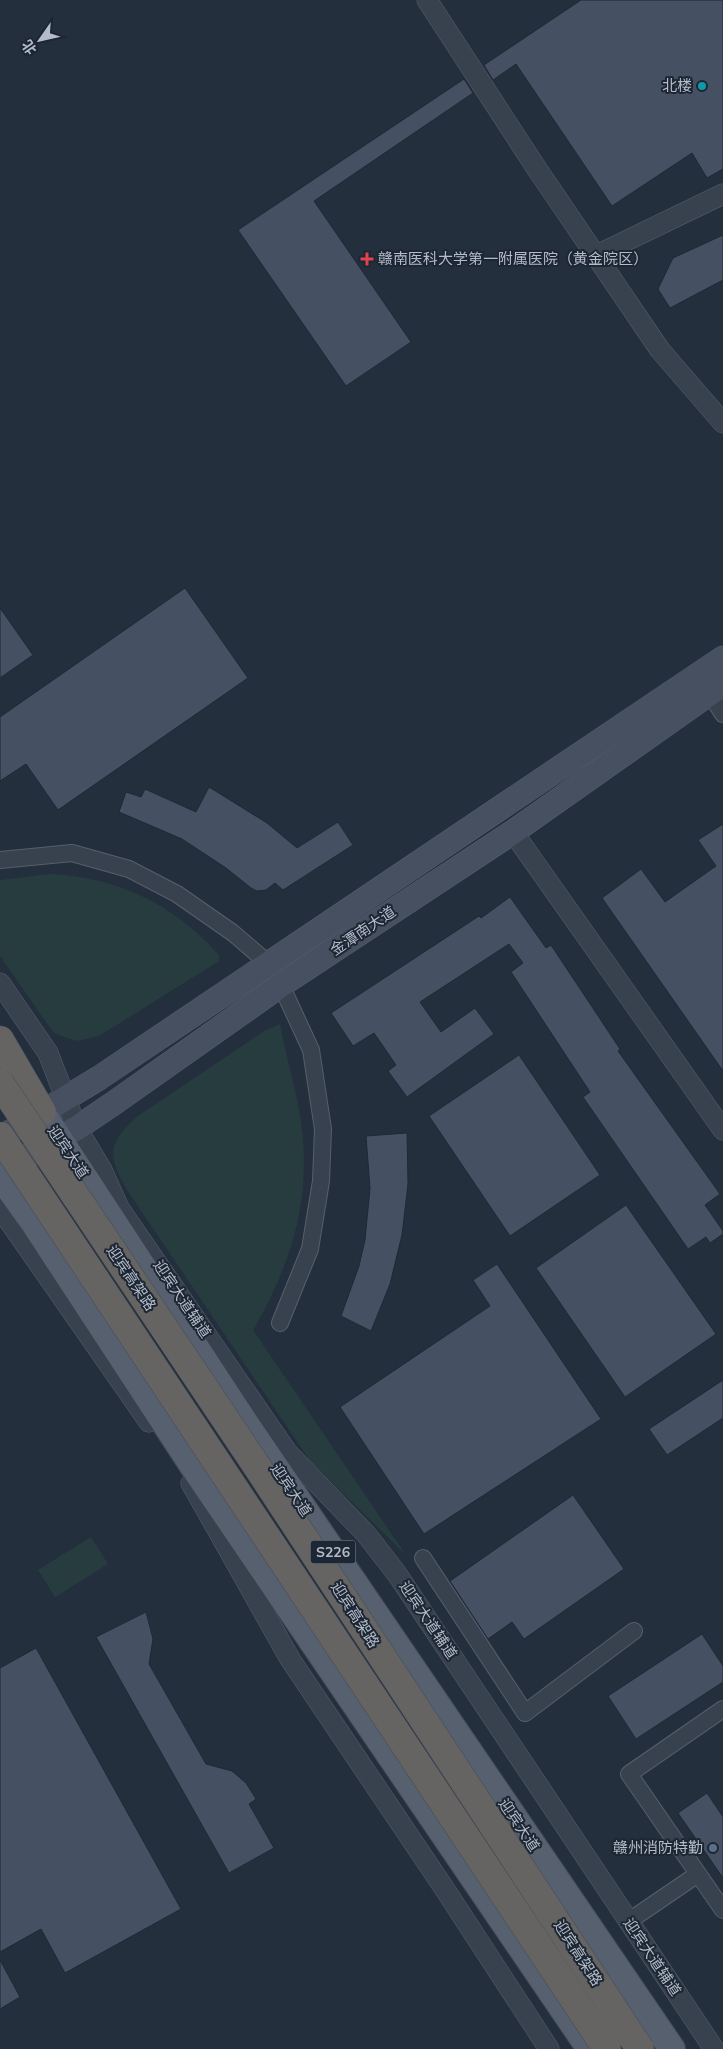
<svg xmlns="http://www.w3.org/2000/svg" width="723" height="2049" font-family="Mulish,'Noto Sans SC',sans-serif">
	<style>
		.green { fill: #263c3f }
		.building { fill: #455162; stroke: #1f2835 }
		.lines { fill: none; stroke-linecap: round; stroke-linejoin: round }
		.minor-casing { stroke: #565f6c; stroke-width: 18 }
		.tertiary-casing { stroke: #565f6c; stroke-width: 21 }
		.secondary-casing { stroke: #565f6c; stroke-width: 25 }
		.primary-casing { stroke: #414a57; stroke-width: 28 }
		.trunk-casing { stroke: #434c59; stroke-width: 29 }
		.minor { stroke: #38414e; stroke-width: 16 }
		.tertiary { stroke: #38414e; stroke-width: 20 }
		.secondary { stroke: #465061; stroke-width: 24 }
		.primary { stroke: #56606e; stroke-width: 26 }
		.trunk { stroke: #656462; stroke-width: 28 }
		.trunk-bridge-casing { stroke: #434c59; stroke-width: 29; stroke-linecap: butt }
		.trunk-bridge { stroke: #656462; stroke-width: 28 }
		.culture-dot { fill: #0f9aa8; stroke: #1d2633; stroke-width: 2 }
		.health-dot { fill: #e0444e; stroke: #1d2633; stroke-width: 2 }
		.service-dot { fill: #5c6f8a; stroke: #1d2633; stroke-width: 2 }
		.labels { text-anchor: middle; stroke-width: 4; stroke-linejoin: round; paint-order: stroke }
		.shield { fill: #1d2633; stroke: #878f9c; stroke-width: 1 }
		.shield-label { font-size: 14px; font-weight: bold; fill: #b4bcc9 }
		.poi-label { font-size: 15px; fill: #b4bcc9; stroke: #1d2633; text-anchor: end }
		.street-label { font-size: 15px; fill: #b4bcc9; stroke: #1d2633 }
	</style>
	<rect width="100%" height="100%" fill="#242f3e"/>
	<g class="green">
		<path d="M49,874C118,877 173,904 219,955V961L99,1036L77,1041L61,1036L53,1032L0,956V880Z"/>
		<path d="M280,1024C285,1053 294,1081 299,1110C314,1191 294,1260 253,1330L406,1555L310,1461L129,1193C108,1158 105,1144 138,1116L264,1031Z"/>
		<polygon points="91,1537 108,1564 55,1597 38,1570"/>
	</g>
	<g class="building">
		<polygon points="581,0 723,0 723,169 707,178 692,153 612,206 516,64 493,80 484,65"/>
		<polygon points="464,79 473,93 314,201 411,342 346,386 238,230"/>
		<polygon points="723,235 723,280 670,308 658,289 673,258"/>
		<polygon points="185,588 248,678 58,810 26,764 0,781 0,717"/>
		<polygon points="0,608 33,655 0,678"/>
		<polygon points="209,787 267,823 297,848 338,822 353,845 283,890 275,883 266,890 257,891 251,888 226,868 182,839 119,812 126,792 141,797 145,789 196,812"/>
		<polygon points="723,824 723,1071 602,898 641,869 665,902 716,866 698,840"/>
		<polygon points="510,897 546,948 551,945 620,1049 618,1051 720,1194 705,1205 723,1231 723,1234 710,1243 706,1237 688,1249 583,1097 590,1092 511,972 523,963 509,944 420,1002 441,1032 475,1008 494,1034 407,1097 388,1071 396,1065 374,1033 353,1046 331,1013 479,916 481,918"/>
		<polygon points="519,1055 600,1175 510,1236 429,1116"/>
		<polygon points="407,1133 408,1184 402,1235 390,1284 371,1331 341,1316 359,1266 365,1240 370,1188 366,1136"/>
		<polygon points="626,1205 716,1334 625,1397 536,1268"/>
		<polygon points="497,1264 601,1419 424,1534 340,1407 490,1306 473,1280"/>
		<polygon points="723,1380 723,1418 667,1455 649,1429"/>
		<polygon points="573,1495 624,1569 524,1639 512,1622 488,1639 450,1581"/>
		<polygon points="146,1612 153,1639 149,1664 206,1764 232,1771 246,1783 256,1799 249,1804 274,1848 229,1873 96,1637"/>
		<polygon points="702,1634 723,1666 723,1682 636,1739 608,1696"/>
		<polygon points="36,1648 181,1909 65,1973 41,1929 0,1952 0,1668"/>
		<polygon points="707,1793 723,1817 723,1878 678,1813"/>
		<polygon points="0,1960 20,1997 0,2009"/>
	</g>
	<g class="lines">
		<defs>
			<g id="minor">
				<polyline points="710,694 723,714"/>
				<polyline points="0,860 72,853 129,869 177,894 233,933 269,964"/>
				<polyline points="280,1323 310,1249 321,1181 323,1129 311,1050 281,985"/>
				<polyline points="423,1558 525,1713 634,1631"/>
				<polyline points="723,1709 629,1774 723,1910"/>
				<polyline points="629,1921 698,1874"/>
			</g>
			<g id="tertiary">
				<polyline points="427,0 537,169 660,350 723,423"/>
				<polyline points="595,256 723,194"/>
				<polyline points="513,832 723,1130"/>
				<polyline points="0,983 48,1053 77,1128 102,1170 119,1208 287,1452 366,1534 397,1574 714,2049"/>
				<polyline points="0,1208 149,1422"/>
				<polyline points="191,1483 290,1659 446,1891 549,2049"/>
			</g>
			<g id="secondary">
				<polyline points="0,1138 99,1078 723,658"/>
				<polyline points="2,1171 77,1128 114,1103 281,985 513,832 723,684"/>
			</g>
			<g id="primary">
				<polyline points="29,1093 248,1427 672,2049"/>
				<polyline points="0,1176 33,1222 198,1474 590,2049"/>
			</g>
			<polyline id="trunk" points="0,1040 42,1112"/>
		</defs>
		<use href="#minor" class="minor-casing"/>
		<use href="#tertiary" class="tertiary-casing"/>
		<use href="#secondary" class="secondary-casing"/>
		<use href="#primary" class="primary-casing"/>
		<use href="#trunk" class="trunk-casing"/>
		<use href="#minor" class="minor"/>
		<use href="#tertiary" class="tertiary"/>
		<use href="#secondary" class="secondary"/>
		<use href="#primary" class="primary"/>
		<use href="#trunk" class="trunk"/>
		<defs>
			<g id="trunk-bridge">
				<polyline points="0,1083 258,1468 640,2049"/>
				<polyline points="0,1136 607,2049"/>
			</g>
		</defs>
		<use href="#trunk-bridge" class="trunk-bridge-casing"/>
		<use href="#trunk-bridge" class="trunk-bridge"/>
	</g>
	<circle class="culture-dot" cx="702" cy="86" r="5"/>
	<path class="health-dot" d="M364.5 251.5h5v5h5v5h-5v5h-5v-5h-5v-5h5z"/>
	<circle class="service-dot" cx="713" cy="1848" r="5"/>
	<g class="labels">
		<rect class="shield" x="310.5" y="1540.5" width="45" height="23" rx="4"/>
		<g class="shield-label">
			<text x="333" y="1557">S226</text>
		</g>
		<g class="poi-label">
			<text x="692" y="91">北楼</text>
			<text x="378" y="264" text-anchor="start">赣南医科大学第一附属医院（黄金院区）</text>
			<text x="703" y="1853">赣州消防特勤</text>
		</g>
		<g class="street-label">
			<text transform="translate(363 931) rotate(-34)" y="5">金潭南大道</text>
			<text transform="translate(68 1152) rotate(56)" y="5">迎宾大道</text>
			<text transform="translate(131 1278) rotate(56)" y="5">迎宾高架路</text>
			<text transform="translate(182 1299) rotate(56)" y="5">迎宾大道辅道</text>
			<text transform="translate(291 1490) rotate(56)" y="5">迎宾大道</text>
			<text transform="translate(355 1615) rotate(57)" y="5">迎宾高架路</text>
			<text transform="translate(428 1620) rotate(56)" y="5">迎宾大道辅道</text>
			<text transform="translate(519 1825) rotate(56)" y="5">迎宾大道</text>
			<text transform="translate(578 1953) rotate(57)" y="5">迎宾高架路</text>
			<text transform="translate(652 1957) rotate(56)" y="5">迎宾大道辅道</text>
		</g>
	</g>
	<g transform="translate(40 40) rotate(236)" stroke="#1d2633" stroke-width="4" paint-order="stroke">
	<path d="M0-4L9 19L0 12L-9 19Z" fill="#b4bcc9"/>
	<text y="-8" font-size="14" font-weight="bold" text-anchor="middle" fill="#b4bcc9">北</text>
	</g>
</svg>
